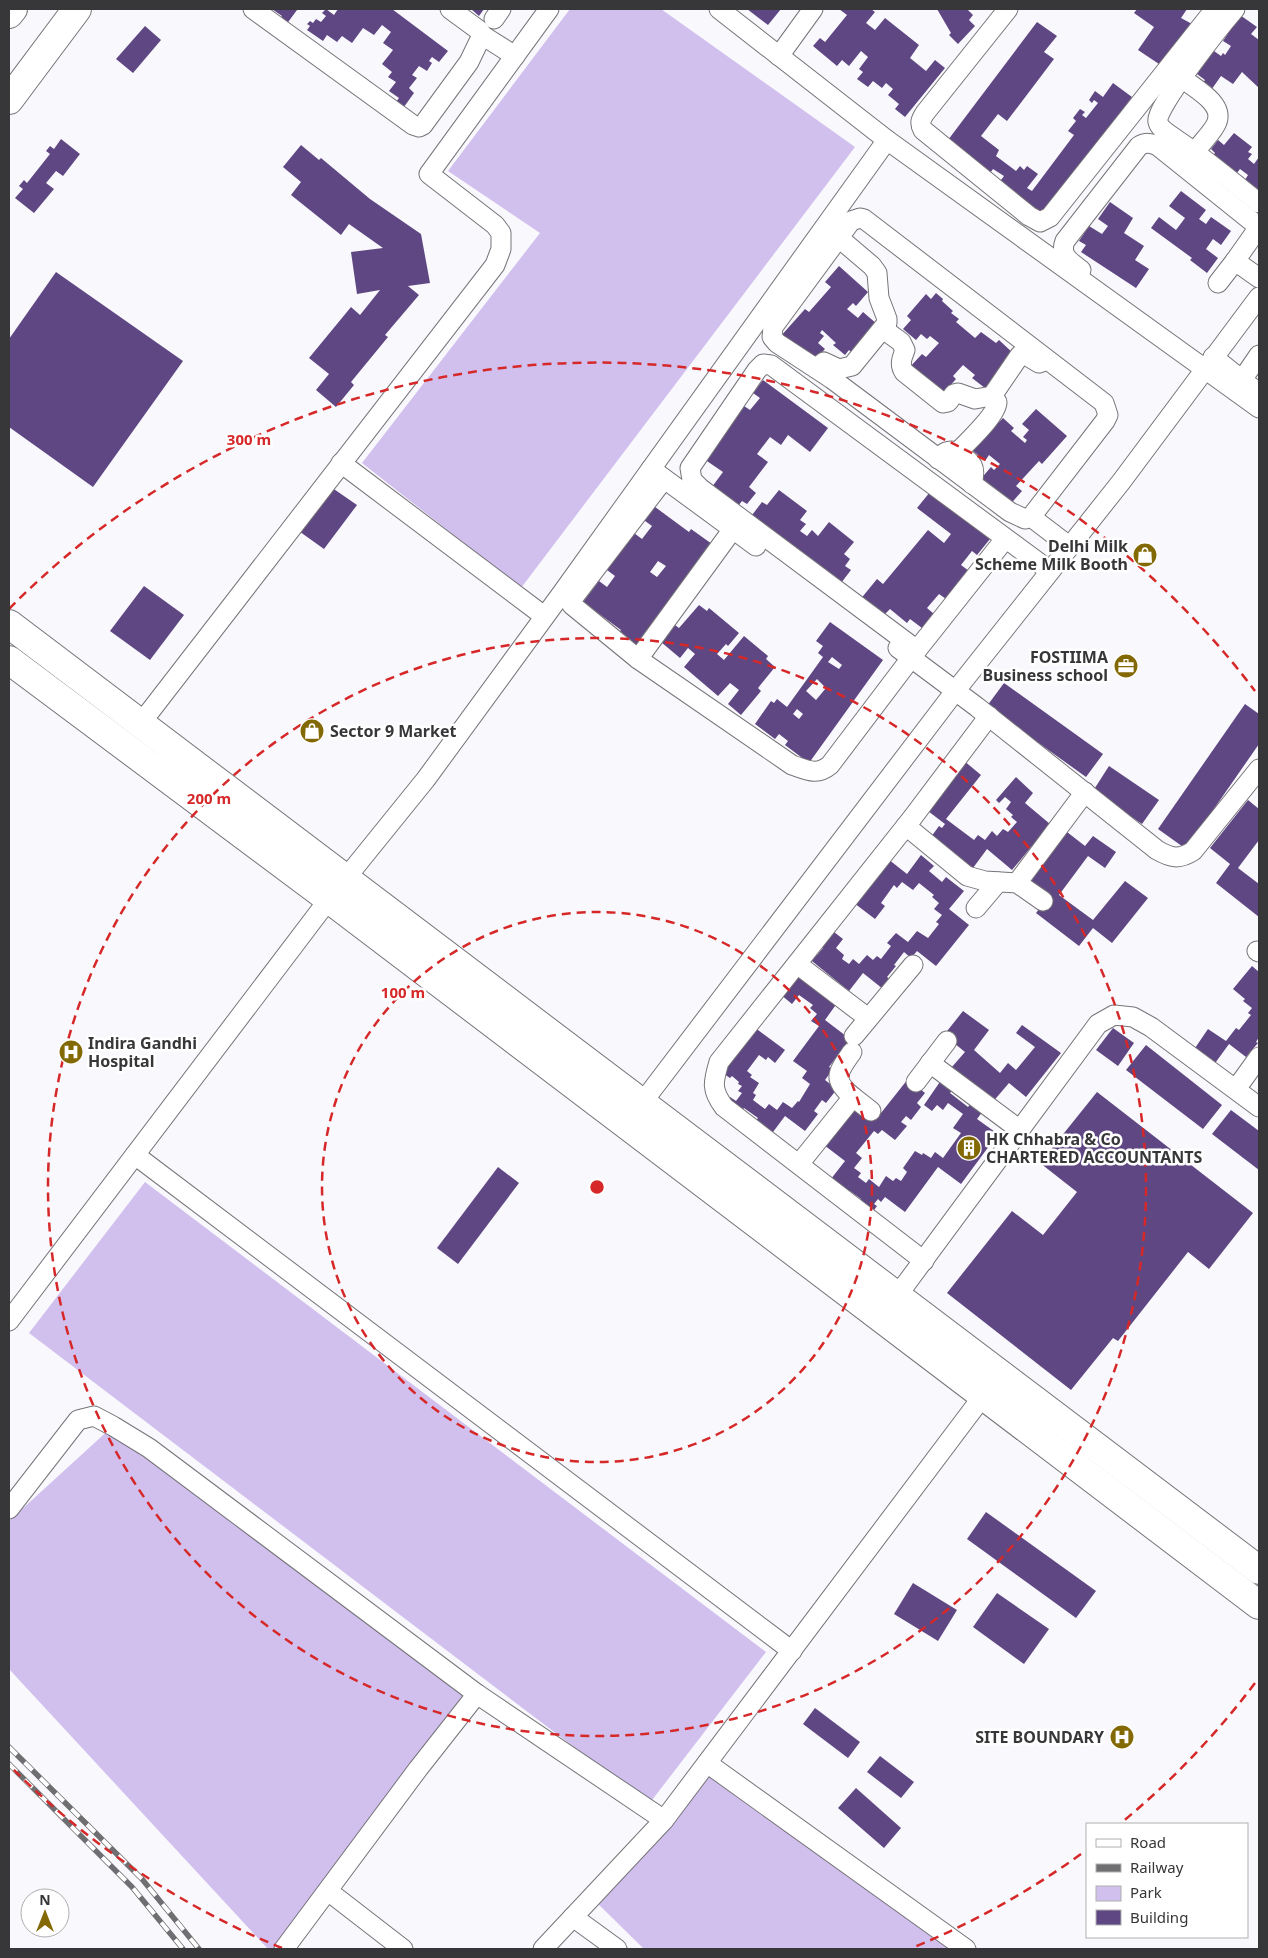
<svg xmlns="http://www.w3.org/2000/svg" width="1268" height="1958" font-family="'Noto Sans',sans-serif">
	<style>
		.green { fill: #d1c0ee }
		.building { fill: #5f4783; fill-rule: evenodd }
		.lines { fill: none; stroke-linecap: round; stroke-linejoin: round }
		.street-casing { stroke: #767478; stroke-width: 21 }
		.secondary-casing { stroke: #767478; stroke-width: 30 }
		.street { stroke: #fff; stroke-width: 19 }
		.secondary { stroke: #fff; stroke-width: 28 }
		.rail-casing { stroke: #6f6e70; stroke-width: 5.5 }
		.rail { stroke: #fff; stroke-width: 4; stroke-dasharray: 11; stroke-linecap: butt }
		.ring { fill: none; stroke: #d62828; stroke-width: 2.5; stroke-dasharray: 9 6 }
		.labels { text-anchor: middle; stroke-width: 5; stroke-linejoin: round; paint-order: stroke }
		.poi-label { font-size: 16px; font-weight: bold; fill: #373638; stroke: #fff; text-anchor: end }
		.centre { fill: #d62828; stroke: #fff; stroke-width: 2.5 }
		.ring-label { font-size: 15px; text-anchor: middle; font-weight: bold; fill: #d62828; stroke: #fff; stroke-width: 5; stroke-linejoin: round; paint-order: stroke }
	</style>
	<rect width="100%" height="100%" fill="#f9f8fc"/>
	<g class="green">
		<polygon points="570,9 661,9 855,147 521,588 362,463 540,233 448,171"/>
		<polygon points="145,1182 766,1652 649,1804 29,1333"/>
		<polygon points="113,1426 477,1694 284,1949 268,1949 9,1669 9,1521"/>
		<polygon points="707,1763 960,1949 644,1949 591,1897"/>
	</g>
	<g class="building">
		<polygon points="272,9 295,9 297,10 283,29 276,24 282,16"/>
		<polygon points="326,9 334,15 338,9 392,9 448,51 439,62 432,57 429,61 432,63 427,71 419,66 412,75 417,78 409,88 414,93 401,111 393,106 399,98 389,91 396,82 388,77 392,72 382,64 393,50 383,43 391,32 382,25 374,35 363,28 352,43 342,36 337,42 327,35 323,41 307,30 310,26 307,24 310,21 313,23 316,19 321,22 326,16 322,13"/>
		<polygon points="471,9 484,9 479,16"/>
		<polygon points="747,9 781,9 768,25"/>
		<polygon points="839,9 871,9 875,12 866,23 875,30 885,18 919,45 910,58 926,71 935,60 945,68 905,117 895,109 899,104 888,95 893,89 886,83 882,88 873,81 868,87 857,79 863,72 859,69 868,57 861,51 849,66 842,60 837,66 813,46 820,38 825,42 847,15"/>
		<polygon points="937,9 967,9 973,15 969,20 975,26 958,44 949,35 951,33"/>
		<polygon points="1137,9 1187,9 1181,18 1192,24 1162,66 1138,50 1154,27 1134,13"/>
		<polygon points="1240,15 1257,27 1251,34 1259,40 1259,88 1242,72 1233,84 1221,76 1209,93 1200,87 1205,80 1197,74 1214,51 1221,56 1223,53 1225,55 1231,46 1223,41"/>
		<polygon points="1037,22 1057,36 1044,52 1054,59 1007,121 998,114 981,136 999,150 996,156 1016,171 1020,166 1024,170 1027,166 1038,174 1027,188 1032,191 1074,135 1068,131 1076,121 1073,118 1080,109 1085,112 1082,115 1086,118 1098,103 1094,100 1092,103 1089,100 1095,91 1103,97 1113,83 1132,97 1042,217 998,184 1004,176 993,169 988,176 948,140"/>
		<polygon points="145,26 161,40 133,73 116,59"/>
		<polygon points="1234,133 1252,147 1248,152 1252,154 1248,159 1254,164 1259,157 1259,196 1243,183 1248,175 1240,169 1233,178 1210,159 1215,153 1211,149 1218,140 1224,145"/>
		<polygon points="61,139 80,154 63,176 56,171 46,183 54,189 34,213 15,198 23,189 19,186 24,180 27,183 50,154 46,151 50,146 54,149"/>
		<polygon points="301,145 319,160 321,158 370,199 421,234 430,283 408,286 419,295 385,335 388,337 351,382 354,385 336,407 316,390 329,374 309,358 351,307 360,315 380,290 357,294 351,252 383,248 349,224 341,235 291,195 301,182 283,167"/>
		<polygon points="1181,191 1206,210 1199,219 1206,224 1211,217 1231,231 1221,245 1213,239 1206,249 1218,258 1207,273 1190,260 1192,258 1151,228 1159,217 1176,230 1185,218 1169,206"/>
		<polygon points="1110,202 1133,218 1124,233 1144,246 1135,260 1149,269 1136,288 1081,252 1086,245 1079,241 1089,226 1102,234 1108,226 1098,219"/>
		<polygon points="839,266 868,292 856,306 853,303 847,309 858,318 863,312 877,324 852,353 849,350 845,355 833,345 836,343 822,330 820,333 824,336 818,343 825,349 811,364 780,337 805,309 809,312 831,287 825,282"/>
		<polygon points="56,272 183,361 93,487 9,427 9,339"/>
		<polygon points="936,293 943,299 942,301 953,311 951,313 959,319 956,322 975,338 981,332 996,343 999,340 1014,354 985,388 972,378 975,375 963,365 953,376 956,379 942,395 908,369 922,354 926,357 939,343 930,336 927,339 921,334 916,340 903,329 911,320 907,316 926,294 931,299"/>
		<polygon points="763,380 828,428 810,452 788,435 781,445 770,437 757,454 768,462 749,487 756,493 747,504 742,501 735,510 709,491 723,472 704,459 744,406 750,410 760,398 753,393"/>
		<polygon points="1036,409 1067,436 1042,464 1039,461 1016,486 1022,491 1008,507 979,481 991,467 994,470 1000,464 989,455 985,461 971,449 996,421 998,423 1003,418 1014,428 1011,431 1025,443 1027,440 1023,437 1029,430 1022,424"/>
		<polygon points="328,485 357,505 324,549 296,529"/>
		<polygon points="779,490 807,511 800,520 806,524 800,531 807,536 812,530 818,536 829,522 854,542 844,554 850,559 845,566 851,570 838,587 749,519 762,502 767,505"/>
		<polygon points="930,492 990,539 977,555 972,551 961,565 969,571 946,599 939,594 927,608 934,614 922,628 910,619 907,623 890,609 885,614 879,610 875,614 859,601 877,579 883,584 928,530 944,543 951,534 917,508"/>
		<path d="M651,504L689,532L691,529L712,544L634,650L616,637L621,630L583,602L599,581L607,587L615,576L607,570L634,533L642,539L652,526L641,518ZM658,561L666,566L657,577L650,572Z"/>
		<polygon points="144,586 184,615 150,660 110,631"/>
		<polygon points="699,605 707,611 709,608 739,633 728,646 726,644 717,654 724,660 744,636 768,656 766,659 775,667 758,688 761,691 741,715 728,704 739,690 730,683 718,696 684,667 695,654 688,648 680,658 661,642 675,625 679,628"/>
		<path d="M830,622L883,660L809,763L785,745L788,741L779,734L775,739L755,724L771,701L774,703L777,699L787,707L823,657L818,653L823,646L816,641ZM832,657L842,665L839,669L828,662ZM817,679L826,688L816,700L806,691ZM797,709L803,714L799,719L793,714Z"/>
		<polygon points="1004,683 1103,754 1086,777 987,706"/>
		<polygon points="1245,704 1259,714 1259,744 1186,849 1158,829"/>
		<polygon points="963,760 981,775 946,819 974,840 978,835 985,840 992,831 997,836 1003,829 1008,832 1017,822 1011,817 1013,815 1006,809 1011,802 1005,797 999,803 996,800 1016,777 1033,793 1025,803 1050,824 1012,870 987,849 973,868 931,837 939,826 942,828 945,824 924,808"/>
		<polygon points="1109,766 1159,800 1142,824 1093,791"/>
		<polygon points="1248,800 1259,809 1259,840 1238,868 1259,884 1259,917 1216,883 1230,864 1210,848"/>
		<polygon points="1067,832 1085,846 1093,836 1116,852 1105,868 1088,856 1059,895 1093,920 1125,881 1148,898 1112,943 1093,928 1079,946 1036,913 1050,895 1031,881"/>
		<polygon points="921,855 934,866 929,871 942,882 946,877 964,891 949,909 969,925 936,966 917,951 911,958 904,952 894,965 896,966 887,977 891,980 883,989 863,973 849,991 807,957 812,951 817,955 823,948 819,944 834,932 843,939 836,948 844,955 842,959 849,964 853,959 859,964 867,955 873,960 877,956 881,959 891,946 887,943 896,933 908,942 917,931 928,938 939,924 936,922 942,915 934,909 939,903 932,897 934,895 919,883 913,890 902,882 897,888 894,885 881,903 885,906 875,919 854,903 888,859 907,874"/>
		<polygon points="1252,966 1259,972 1259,1037 1256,1042 1258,1043 1246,1057 1229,1044 1213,1066 1193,1051 1208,1029 1226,1041 1236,1028 1239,1030 1251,1015 1248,1013 1252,1008 1243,1001 1245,999 1233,989"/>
		<polygon points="800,969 840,999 825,1020 850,1039 829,1067 833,1069 825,1080 837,1089 826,1103 822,1100 814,1111 818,1114 805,1131 785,1116 770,1136 753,1124 758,1118 744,1108 739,1114 725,1103 730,1097 736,1101 742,1093 738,1091 742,1086 738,1084 739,1082 732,1076 730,1078 721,1072 754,1027 785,1050 775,1063 768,1057 766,1060 759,1055 747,1071 752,1075 750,1077 759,1083 753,1093 756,1095 753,1100 765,1109 769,1104 777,1110 783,1102 792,1108 798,1101 799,1102 810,1084 802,1078 807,1071 793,1061 819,1026 811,1021 817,1014 810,1008 813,1005 799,995 792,1004 780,994"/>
		<polygon points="963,1011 989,1030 974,1050 1000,1073 1008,1063 1016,1070 1035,1047 1016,1033 1022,1025 1061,1053 1026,1097 1009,1083 991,1104 951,1068 965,1052 944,1035"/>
		<polygon points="1113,1028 1134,1043 1118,1066 1096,1050"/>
		<polygon points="1146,1045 1222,1105 1203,1129 1126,1070"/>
		<polygon points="944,1076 956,1085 950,1093 968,1107 974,1099 986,1107 977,1119 998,1134 961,1184 938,1167 905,1212 885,1197 881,1202 878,1199 874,1204 877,1206 869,1217 856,1206 861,1199 850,1191 844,1198 827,1184 845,1161 824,1145 857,1102 877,1118 908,1079 925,1093 917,1103 921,1107 911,1120 906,1116 901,1122 907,1126 895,1140 882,1130 878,1134 874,1131 856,1153 862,1158 854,1168 861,1173 858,1177 866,1183 869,1179 879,1187 886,1176 893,1181 896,1178 901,1181 907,1172 903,1168 915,1151 922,1155 923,1153 931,1158 935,1152 943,1158 961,1133 953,1128 963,1114 948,1103 943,1110 937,1105 932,1111 924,1105"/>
		<polygon points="1097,1092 1253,1213 1209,1269 1188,1252 1118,1341 1113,1338 1071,1390 947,1293 1012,1211 1043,1235 1077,1192 1040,1163"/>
		<polygon points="1231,1110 1259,1131 1259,1170 1212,1134"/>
		<polygon points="498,1167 519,1183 458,1264 437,1248"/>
		<polygon points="986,1512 1096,1591 1076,1618 967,1539"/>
		<polygon points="913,1583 957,1610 938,1641 894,1614"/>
		<polygon points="997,1593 1049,1629 1024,1664 973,1627"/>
		<polygon points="815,1708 860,1742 848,1758 803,1724"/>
		<polygon points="880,1756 914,1782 901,1798 867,1772"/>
		<polygon points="856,1788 901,1828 884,1848 838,1808"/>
	</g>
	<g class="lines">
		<defs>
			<g id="street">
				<polyline points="253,9 413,125 419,127 423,125 469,62 482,35 480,31 450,9"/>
				<polyline points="719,9 887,140 1259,408"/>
				<path d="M1008,9L925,113C921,119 919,123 923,130L1029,216L1040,222L1050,217L1215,9"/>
				<path d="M1235,9C1223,23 1153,110 1158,122C1160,130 1171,135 1177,140C1206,159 1232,182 1259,203"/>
				<polyline points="494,19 501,9"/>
				<polyline points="482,35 515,56"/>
				<polyline points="779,56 813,9"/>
				<path d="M1182,78C1194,88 1224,103 1217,122C1214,131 1200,144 1195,152"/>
				<polygon points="860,218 864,219 1104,403 1108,415 1105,421 1031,517 1025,519 1010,512 832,379 777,343 772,337 773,327 851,221"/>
				<polyline points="1259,227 1235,261 1259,278"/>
				<path d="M1081,270C1071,262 1059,256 1065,241L1139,146C1146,142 1151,143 1158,146L1259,227"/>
				<polyline points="1218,283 1235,261"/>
				<path d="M883,329L901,342L905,350C902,358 899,364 904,372L943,403L948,402L954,394L958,393L975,399L992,396L1020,355L1024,354L1039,363L1042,362"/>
				<polyline points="1259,355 1242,380 1259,393"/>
				<polyline points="1213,357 1242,380"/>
				<polyline points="819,366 824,362 839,369 852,366 887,323 887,319 879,298 877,273 872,266 839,238"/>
				<path d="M958,452C972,463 977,466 972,484"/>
				<path d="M938,459C944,452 948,449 958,452C967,442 997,415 997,402L992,396"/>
				<polyline points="341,463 544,616"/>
				<polyline points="651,469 756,546"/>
				<polyline points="1031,517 1069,546"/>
				<path d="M733,529L638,659L792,765C807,770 817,776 830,765L911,658"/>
				<polyline points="1005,539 917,650 700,488 692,480 690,468 757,370 763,364 771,365 1050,571"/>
				<path d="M898,648L977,707L1157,850C1171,858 1179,860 1193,851L1259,769"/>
				<polyline points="638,659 572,605 570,602 664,479"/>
				<polyline points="141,723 495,265 501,249 501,233 495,225 429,174 549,9"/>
				<polyline points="906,826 967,876 985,881 1017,883 1043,901"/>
				<polyline points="1017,883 1085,792"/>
				<polyline points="976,908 998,882"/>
				<polyline points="1257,951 1259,952"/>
				<polyline points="797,964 868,1018"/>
				<polyline points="854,1036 913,965"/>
				<polyline points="930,1063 1020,1130"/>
				<polyline points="916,1082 947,1041"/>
				<polyline points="1236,1089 1259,1057"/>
				<polyline points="853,1097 871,1111"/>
				<polyline points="642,1103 956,690 1121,482 1259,297"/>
				<polyline points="135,1155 792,1651"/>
				<path d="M799,1164L853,1097C831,1079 838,1072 852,1052"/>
				<path d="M924,1261L724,1107C711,1090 713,1082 719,1062L913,817L989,716"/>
				<polyline points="897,1296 1098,1024 1114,1015 1133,1017 1151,1027 1259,1107"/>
				<polyline points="9,1321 329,899 426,779 562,593 887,140"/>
				<polyline points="9,1509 78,1420 94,1416 113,1426 149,1448 477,1694 664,1820"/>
				<polyline points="707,1763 966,1949"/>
				<polyline points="328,1891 403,1949"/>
				<polyline points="573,1917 617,1949"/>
				<polyline points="284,1949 418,1769 477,1694"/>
				<polyline points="543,1949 664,1820 983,1396"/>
			</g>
			<g id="secondary">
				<polyline points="9,14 13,9"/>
				<polyline points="9,100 77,9"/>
				<polyline points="9,624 1259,1570"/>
				<polyline points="9,660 329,899 1259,1605"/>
			</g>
		</defs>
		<use href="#street" class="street-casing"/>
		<use href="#secondary" class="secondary-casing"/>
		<use href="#street" class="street"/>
		<use href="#secondary" class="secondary"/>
		<defs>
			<g id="rail">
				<polyline points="9,1747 142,1879 199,1949"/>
				<polyline points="9,1764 132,1887 183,1949"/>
			</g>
		</defs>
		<use href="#rail" class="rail-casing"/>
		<use href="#rail" class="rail"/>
	</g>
	<g class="ring">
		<circle cx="597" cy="1187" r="275"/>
		<circle cx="597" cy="1187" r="549"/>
		<path d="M1255 1683A824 824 0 0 1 1121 1823M1081 1854A824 824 0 0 1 912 1948M282 1948A824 824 0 0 1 9 1765M9 609A824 824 0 0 1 1255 691"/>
	</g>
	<defs>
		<symbol id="shop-disc" viewBox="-11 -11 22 22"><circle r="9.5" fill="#836903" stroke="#fff"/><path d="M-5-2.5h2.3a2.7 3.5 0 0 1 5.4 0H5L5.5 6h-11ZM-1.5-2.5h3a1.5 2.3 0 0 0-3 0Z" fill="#fff"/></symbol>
		<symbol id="office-disc" viewBox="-11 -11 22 22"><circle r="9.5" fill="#836903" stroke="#fff"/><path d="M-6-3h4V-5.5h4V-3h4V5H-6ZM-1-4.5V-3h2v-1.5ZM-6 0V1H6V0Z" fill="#fff"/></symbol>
		<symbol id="hospital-disc" viewBox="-11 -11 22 22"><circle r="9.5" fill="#836903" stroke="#fff"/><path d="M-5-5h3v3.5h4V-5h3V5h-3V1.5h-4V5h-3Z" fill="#fff"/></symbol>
		<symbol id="building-disc" viewBox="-11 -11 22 22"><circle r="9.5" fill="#836903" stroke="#fff"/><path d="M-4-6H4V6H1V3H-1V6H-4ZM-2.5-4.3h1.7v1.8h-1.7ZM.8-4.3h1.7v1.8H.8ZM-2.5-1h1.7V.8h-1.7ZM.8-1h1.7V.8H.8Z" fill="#fff"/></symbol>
	</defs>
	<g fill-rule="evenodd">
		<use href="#shop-disc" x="1131" y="541" width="28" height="28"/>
		<use href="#office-disc" x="1112" y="652" width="28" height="28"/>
		<use href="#shop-disc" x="298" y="717" width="28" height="28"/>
		<use href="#hospital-disc" x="57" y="1038" width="28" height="28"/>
		<use href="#building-disc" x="955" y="1134" width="28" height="28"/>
		<use href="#hospital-disc" x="1108" y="1723" width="28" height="28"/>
	</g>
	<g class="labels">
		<g class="poi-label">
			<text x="1128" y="552">Delhi Milk<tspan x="1128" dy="18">Scheme Milk Booth</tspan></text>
			<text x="1108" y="663">FOSTIIMA<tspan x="1108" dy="18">Business school</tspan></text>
			<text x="330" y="737" text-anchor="start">Sector 9 Market</text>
			<text x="88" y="1049" text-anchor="start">Indira Gandhi<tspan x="88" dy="18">Hospital</tspan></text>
			<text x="986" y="1145" text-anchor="start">HK Chhabra &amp; Co<tspan x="986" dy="18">CHARTERED ACCOUNTANTS</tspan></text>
			<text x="1104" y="1743">SITE BOUNDARY</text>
		</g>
	</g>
	<circle cx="597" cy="1187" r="8" class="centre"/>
	<g class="ring-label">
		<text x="249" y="445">300 m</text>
		<text x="209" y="804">200 m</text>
		<text x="403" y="998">100 m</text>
	</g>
	<rect width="1268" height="1958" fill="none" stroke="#373638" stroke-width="20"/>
	<rect x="1086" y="1823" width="162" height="115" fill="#ffffff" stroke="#afafaf"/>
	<rect x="1096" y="1839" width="25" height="8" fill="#ffffff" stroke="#afafaf"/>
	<text x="1130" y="1848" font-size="15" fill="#373638">Road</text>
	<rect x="1096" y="1864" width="25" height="8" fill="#6f6e70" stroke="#afafaf"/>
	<text x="1130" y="1873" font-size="15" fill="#373638">Railway</text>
	<rect x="1096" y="1886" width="25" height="15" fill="#d1c0ee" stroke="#afafaf"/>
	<text x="1130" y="1898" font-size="15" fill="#373638">Park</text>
	<rect x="1096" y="1910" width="25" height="15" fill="#5f4783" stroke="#afafaf"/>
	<text x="1130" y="1923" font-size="15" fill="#373638">Building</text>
	<g transform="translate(45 1913)"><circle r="24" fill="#ffffff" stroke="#afafaf"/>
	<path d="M0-4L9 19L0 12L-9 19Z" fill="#836903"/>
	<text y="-8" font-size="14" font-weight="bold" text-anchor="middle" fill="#373638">N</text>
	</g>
</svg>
